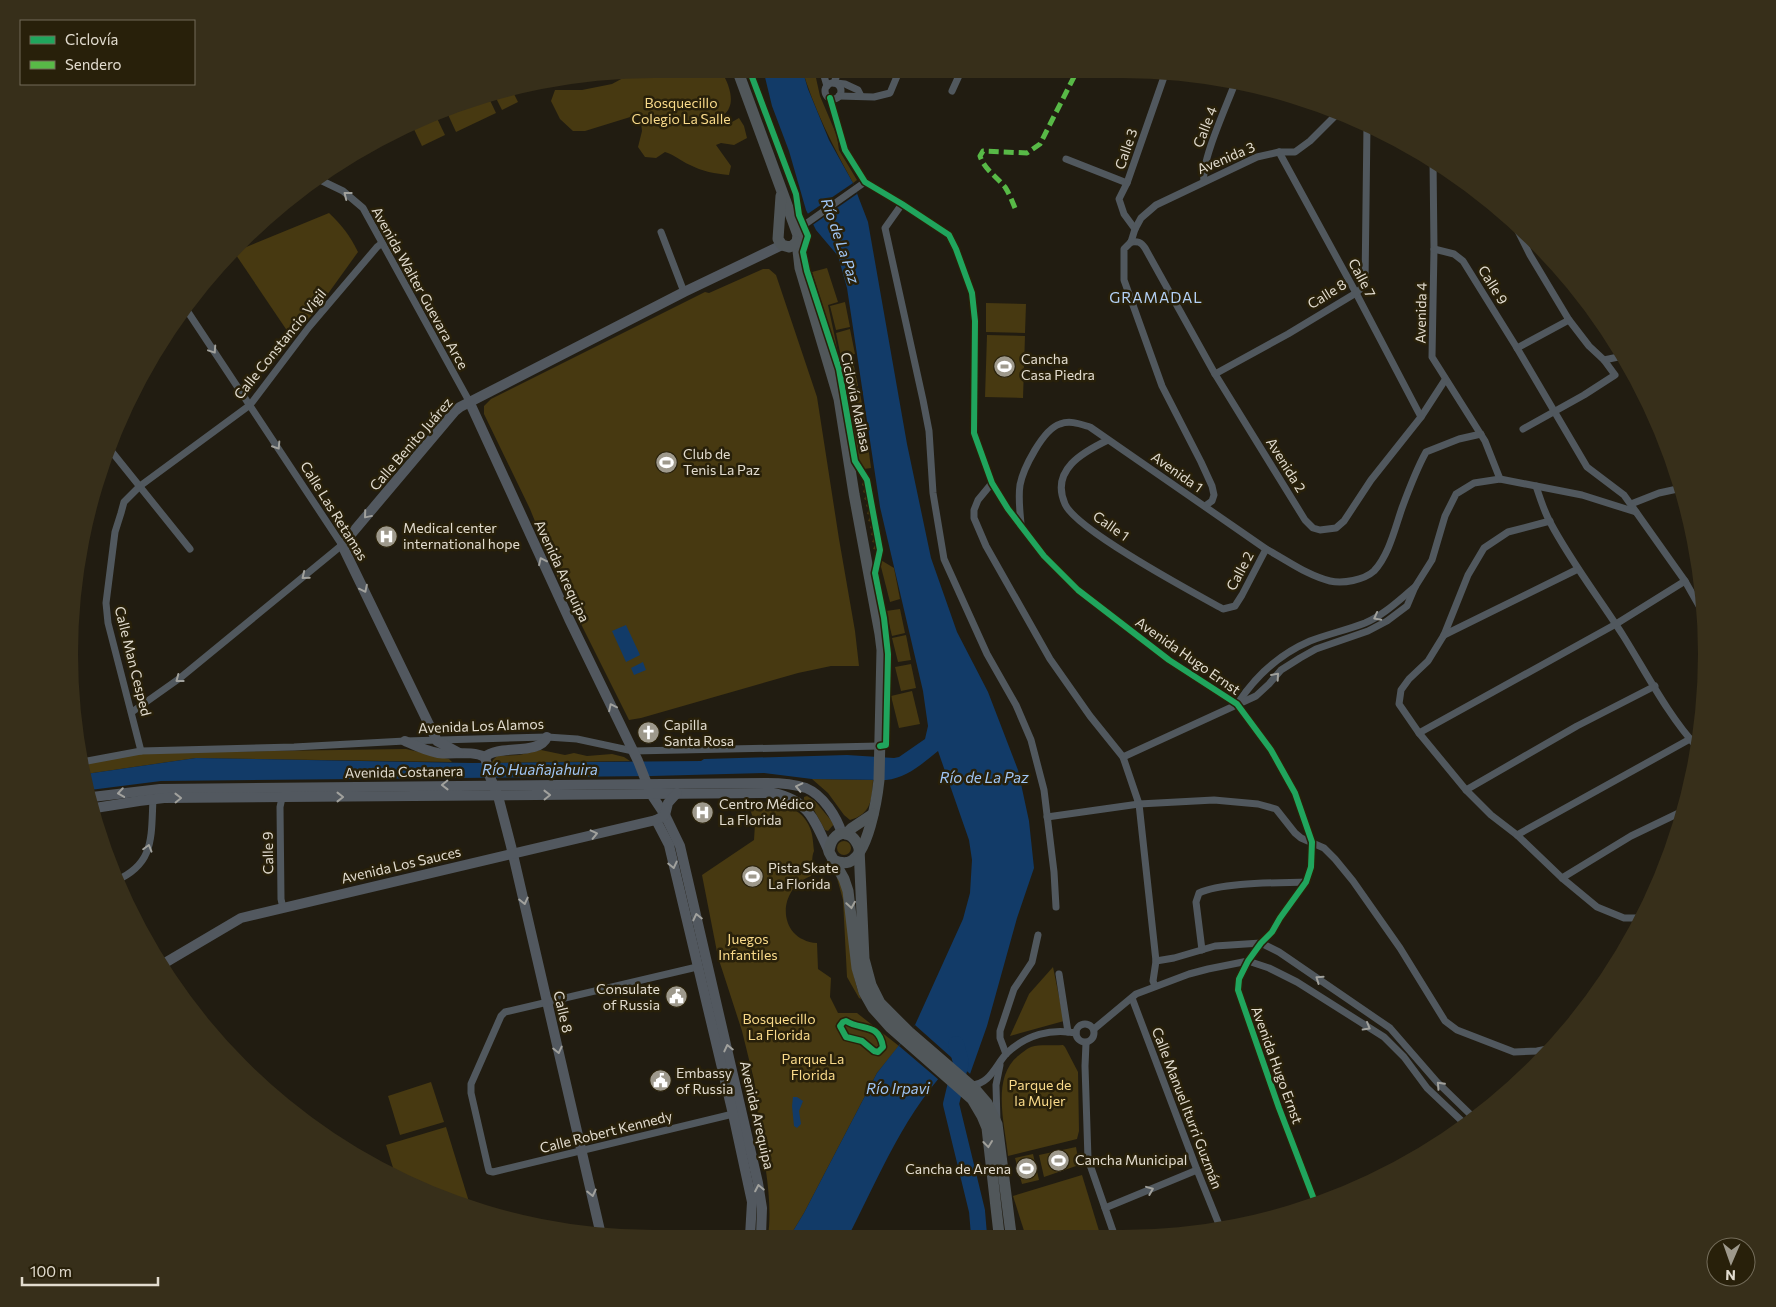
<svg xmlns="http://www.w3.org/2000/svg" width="1776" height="1307" font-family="Commissioner,sans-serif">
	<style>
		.green { fill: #473911 }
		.water { fill: #123b68 }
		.pier { fill: #211c11 }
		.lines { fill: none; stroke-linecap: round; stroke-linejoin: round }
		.river { stroke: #123b68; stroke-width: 16 }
		.street { stroke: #51585e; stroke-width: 7 }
		.secondary { stroke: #52585f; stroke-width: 10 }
		.primary { stroke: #51575a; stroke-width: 11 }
		.quiet { stroke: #58b947; stroke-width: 5; stroke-dasharray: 10 5; stroke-linecap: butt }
		.cycleway-casing { stroke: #28200a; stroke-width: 9 }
		.cycleway { stroke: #20a55d; stroke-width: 6 }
		.oneway { stroke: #a1a19c }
		.oneway2 { stroke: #a1a19d }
		.oneway3 { stroke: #a1a09a }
		.labels { text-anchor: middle; stroke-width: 5; stroke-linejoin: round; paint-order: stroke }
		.park-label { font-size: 14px; fill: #f9da8a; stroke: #28200a }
		.street-label { font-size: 14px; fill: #e2dccf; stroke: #28200a }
		.poi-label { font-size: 14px; fill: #e2dccf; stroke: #28200a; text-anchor: start }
		.water-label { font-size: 15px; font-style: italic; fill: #a0c6f5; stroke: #28200a }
		.neighbourhood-label { font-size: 15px; letter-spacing: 1px; fill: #b4d1f5; stroke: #28200a }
	</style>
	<rect width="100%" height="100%" fill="#211c11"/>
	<g class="green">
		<path d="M670,69H719C726,76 735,98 729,108C728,111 724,115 721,118L725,126L739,118L744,126L747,138L734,145L721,143L716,145L731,166L729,175C716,174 701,171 690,165C681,161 675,155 665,152L656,158L645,157L638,147L642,131L640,114L585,131H573L560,119L551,101L555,90H582L612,84L636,71L646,70L656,72Z"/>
		<path d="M802,69H814L820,96L837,136L839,150L857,180L853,183C833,146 814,109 802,69Z"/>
		<polygon points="511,88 518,102 502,110 493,92"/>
		<polygon points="487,94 496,113 456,132 445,108"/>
		<polygon points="434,112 445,135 422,146 411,123"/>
		<path d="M329,213C342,225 350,236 358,252L317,309L292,338L234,252Z"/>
		<polygon points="827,268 838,302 828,305 839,357 812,272"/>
		<polygon points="763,269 769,269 776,275 817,397 839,539 855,631 859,666 831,666 798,673 641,718 629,720 557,576 530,509 484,414 484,406 491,399 705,292 709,293"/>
		<polygon points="845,302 850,327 836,330 830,306"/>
		<polygon points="986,303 1026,304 1025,333 986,332"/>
		<polygon points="850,329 855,354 841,357 836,333"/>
		<polygon points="987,335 1025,336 1023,398 985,397"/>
		<polygon points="853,361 858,386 844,389 839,364"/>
		<polygon points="859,388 864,414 850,416 845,391"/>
		<polygon points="864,415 871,468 864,469 864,471 857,460 851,417"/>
		<polygon points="864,479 878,550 873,549 876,543 872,542 875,536 871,535 873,529 870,528 872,522 868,521 871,515 867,514 869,508 866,506 868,501 864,499 867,494 863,492 865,487 862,485"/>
		<polygon points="879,559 894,568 900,599 890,602"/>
		<polygon points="900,609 905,633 892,636 886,611"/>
		<polygon points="906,635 911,660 898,662 892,638"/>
		<polygon points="911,664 916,688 901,691 895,667"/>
		<polygon points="912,691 920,724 899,728 891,696"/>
		<polygon points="406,749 449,759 452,762 196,758 86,774 83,763 140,753"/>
		<polygon points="541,750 565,755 574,753 587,756 612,754 624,757 630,761 492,763 493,760 497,756 519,755"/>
		<path d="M812,779L873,780C872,800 871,814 850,820L844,815L828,793Z"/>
		<polygon points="807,796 815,801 834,824 828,831 825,830 814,810 804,800 804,797"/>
		<path d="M748,803C770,802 800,802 810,828C813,835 813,843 814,851C811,857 813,868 811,876C776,889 777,940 817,943L818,969L831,978L830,997L838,1013H857L899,1046L877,1073L804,1213L790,1236H768C771,1215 769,1193 766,1171H764L754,1080L742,1031L718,957L702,875L754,840L755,824Z"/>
		<circle cx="844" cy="848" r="7"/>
		<path d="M837,878H839C841,885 844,893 845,900C851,934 848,967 861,999L859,998L847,977L843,900Z"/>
		<polygon points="1053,967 1064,1021 1010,1036 1029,994"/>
		<path d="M1063,1045L1065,1047L1078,1072L1079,1131L1077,1139L1008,1156C1005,1125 991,1078 1018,1056C1022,1053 1026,1049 1031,1047C1040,1044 1053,1046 1063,1045Z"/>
		<polygon points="431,1082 444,1122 400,1135 388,1096"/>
		<polygon points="446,1127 470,1205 395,1174 386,1145"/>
		<polygon points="1076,1147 1079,1165 1044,1177 1039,1155"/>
		<polygon points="1033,1154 1039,1180 1022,1184 1015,1158"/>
		<polygon points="1082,1175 1100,1234 1025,1234 1013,1196"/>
	</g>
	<g class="water">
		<path d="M763,69H802L808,89L829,140L853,183L868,222L907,444L931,558L957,632L988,692L1018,770L1029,821L1034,868L1017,918L987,1026L970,1074L955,1061C906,1109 880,1175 849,1235L790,1236L804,1213L877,1073L915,1025L963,919L970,893L972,860L969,840L938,751C923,763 907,778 886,780L812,779L764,773L652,776L161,781L90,790L86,774L196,758L470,763L701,761L704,759L847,755L894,758L899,757L925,739L928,726L923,691L880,507L847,288L838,256L816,230L806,210L789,151L772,106Z"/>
		<polygon points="626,625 640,655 626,662 612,631"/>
		<polygon points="643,662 646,670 634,675 631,668"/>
		<polygon points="793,1097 797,1097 803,1101 799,1111 801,1124 797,1128 794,1126 792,1106"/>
	</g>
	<g class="pier">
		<polygon points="853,183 857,194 811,226 806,215"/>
		<polygon points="915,1025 970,1074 972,1075 968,1076 955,1064 939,1080 899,1046"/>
	</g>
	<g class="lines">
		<polyline class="river" points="956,1044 961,1062 951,1104 977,1211 979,1235"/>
		<g class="street">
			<polyline points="822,69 827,86"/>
			<polyline points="834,83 839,69"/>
			<polyline points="836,83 845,84 858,90 861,96"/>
			<circle cx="833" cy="91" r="8"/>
			<polyline points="952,91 962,69"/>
			<polyline points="839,96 874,97 890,93 900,69"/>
			<polyline points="830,98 845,150 865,182 902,204 949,235 956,249 972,293 975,321 974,433 992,483 1008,509 1044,556 1078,590 1169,660 1237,704 1271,750 1295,793 1312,842 1311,867 1306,882 1280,918 1272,932 1261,943 1248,961 1239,979 1238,990 1279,1108 1315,1202"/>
			<polyline points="1279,152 1356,293 1421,417"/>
			<polyline points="1066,159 1127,183"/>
			<polyline points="1433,160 1434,249 1432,357 1485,441 1500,479"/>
			<polyline points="316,178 343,191 363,208 469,401"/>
			<path d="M1204,181C1201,161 1227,105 1235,83"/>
			<polyline points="902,204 885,228 923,400 929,431 933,493 944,559 987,654 1016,705 1031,740 1044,790 1054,872 1056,907"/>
			<polyline points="1511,217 1530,255 1569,320 1517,348"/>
			<polyline points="1135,229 1124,214 1119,199 1127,183 1165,74"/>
			<polyline points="797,230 865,182"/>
			<polyline points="661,232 684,292"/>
			<path d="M1131,242C1138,241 1141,242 1145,248L1215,374L1305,520L1313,528L1320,530L1336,528L1344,521L1371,480L1421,417L1445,380"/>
			<polyline points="1131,242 1124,249 1124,280 1162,386 1201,462 1212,486 1214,495 1212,501 1205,506"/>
			<polyline points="1131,242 1135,229 1141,218 1156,205 1257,157 1279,152 1295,152 1310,141 1340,111"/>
			<polyline points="1434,249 1454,254 1463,261 1517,348 1587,467 1624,495 1685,581 1706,618"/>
			<polyline points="1569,320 1589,346 1604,360 1623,356"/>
			<polyline points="1215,374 1288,334 1356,293 1365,285 1367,124"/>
			<polyline points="1523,429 1584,395 1615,375 1604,360"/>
			<polyline points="108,447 190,549"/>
			<polyline points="992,483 978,500 974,510 974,518 986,546 1050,659 1090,716 1123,757 1139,804 1156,961 1153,981 1155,986"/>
			<path d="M1536,486C1540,498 1544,511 1550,522C1571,562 1600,599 1624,637C1647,674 1669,717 1698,748"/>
			<polyline points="1631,504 1659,493 1682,488"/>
			<polyline points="1550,521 1508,532 1484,548 1468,575 1444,635 1428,661 1409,679 1401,690 1399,704 1419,733 1466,790 1491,815 1517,835 1562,878 1597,907 1624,918 1637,918 1642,917"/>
			<path d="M1021,524C1020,511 1018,498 1020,485C1023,469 1043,429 1060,424C1070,420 1080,424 1090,427L1266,549L1242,595L1235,606L1223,609C1194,593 1076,530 1065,504C1050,470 1083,452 1108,440"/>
			<path d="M1266,549C1287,560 1306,575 1330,581C1343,584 1364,580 1374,571C1389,555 1395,528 1402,508C1409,489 1416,470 1426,452L1459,439L1481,434"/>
			<polyline points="1444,635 1578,569"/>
			<path d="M1238,703C1255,677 1280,654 1310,641C1328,634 1347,630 1365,623C1384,615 1399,600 1415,587"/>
			<polyline points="132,712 180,678 342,545 186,309"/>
			<polyline points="1419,733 1616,624 1685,581"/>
			<polyline points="141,751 108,623 106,603 115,532 121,513 124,502 140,486 250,405 309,327 377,247 382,243"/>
			<polyline points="1123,757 1256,696 1269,684 1281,670 1300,658 1316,649 1368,631 1387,621 1407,606 1415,587 1432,560 1445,516 1456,494 1474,483 1500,479 1582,495 1636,512"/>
			<polyline points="82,762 141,751 294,747 405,741 547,737 577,739 633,751 880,746"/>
			<polyline points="1466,790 1577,726 1655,686"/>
			<polyline points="282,798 280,807 281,899 283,908"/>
			<polyline points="1047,817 1139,804 1214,800 1258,804 1276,809 1295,833 1301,838 1324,848 1335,859 1353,881 1400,948 1445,1021 1457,1030 1514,1052 1537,1051 1553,1048"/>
			<polyline points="1517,835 1690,739"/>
			<polyline points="1562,878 1631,836 1683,811"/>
			<path d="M115,881C155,864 151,837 153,799"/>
			<path d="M1202,950L1196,902L1199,893C1222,882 1279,883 1306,882"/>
			<polyline points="1156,961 1174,958 1215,946 1261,943 1279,952 1390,1028 1437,1082 1475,1119"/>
			<polyline points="697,967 505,1012 501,1016 471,1084 471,1093 488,1167 489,1171 493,1172 733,1114"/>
			<polyline points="1059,974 1068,1032"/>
			<polyline points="1132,998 1197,1170 1220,1227"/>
			<circle cx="1085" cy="1033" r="9"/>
			<polyline points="1094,1029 1136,994 1189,974 1208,969 1248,961 1269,968 1297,982 1384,1037 1404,1057 1427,1088 1466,1125"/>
			<polyline points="1086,1043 1085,1066 1088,1159 1114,1234"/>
			<polyline points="1006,1054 1000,1038 1000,1031 1014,989 1032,962 1038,935"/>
			<path d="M971,1085C990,1085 996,1064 1007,1053C1026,1035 1051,1028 1076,1033"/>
			<polyline points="997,1121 996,1085 1000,1065"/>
			<polyline points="1105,1208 1197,1170"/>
		</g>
		<g class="secondary">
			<polyline points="469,401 569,619 638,761 651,794 665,815 680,846 758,1183 762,1208 761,1236"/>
			<path d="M405,741C416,746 426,751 438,753C454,755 471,750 485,757"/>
			<polyline points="459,753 437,741 342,545 455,411 460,407 684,292 782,245"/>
			<polyline points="485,757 490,777 498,796 511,846 601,1235"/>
			<path d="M485,757C499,744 539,756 547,737"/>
			<path d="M92,797L160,789L767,783C780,783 794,784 806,788C823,795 837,817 842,834"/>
			<path d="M95,808L139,801L164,798L773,793C809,800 815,821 829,852"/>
			<polyline points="656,820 669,845 733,1114 752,1202 750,1236"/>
			<polyline points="163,964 241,918 656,820 665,815 668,803 677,793"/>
		</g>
		<g class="primary">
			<path d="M737,69L798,235L797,242L800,268L839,399L854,494L880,634L882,650L879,780C877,799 868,855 849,862C843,864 838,862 833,860"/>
			<polyline points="781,196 778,239 782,245 789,247 792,246 797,242"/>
			<polyline points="846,834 852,828 873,814"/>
			<path d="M999,1234L987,1128L982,1116L972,1099L890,1027L873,1008L864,992L857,968L848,891L844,879L829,852C831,829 852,827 859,848L864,959L871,985L880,1003L909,1032L975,1089L987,1103L997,1124L1011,1234"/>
		</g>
		<path class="quiet" d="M1015,208C1012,201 1009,193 1005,187C996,176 984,169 980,156L983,151L1027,153L1040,144L1078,69"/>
		<defs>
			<g id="cycleway">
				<polyline points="749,69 796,194 799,215 808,236 803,252 807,271 839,369 855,461 867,480 880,550 875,573 884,618 888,654 886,745 880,746"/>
				<polyline points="830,98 845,150 865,182 902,204 949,235 956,249 972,293 975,321 974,433 992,483 1008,509 1044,556 1078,590 1169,660 1237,704 1271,750 1295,793 1312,842 1311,867 1306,882 1280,918 1272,932 1261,943 1248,961 1239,979 1238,990 1279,1108 1315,1202"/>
				<path d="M846,1021C862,1031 879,1022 883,1047L878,1052L874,1051L862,1041L846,1037L840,1026L843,1022Z"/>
			</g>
		</defs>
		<use href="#cycleway" class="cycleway-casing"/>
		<use href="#cycleway" class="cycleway"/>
	</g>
	<defs><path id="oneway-chevron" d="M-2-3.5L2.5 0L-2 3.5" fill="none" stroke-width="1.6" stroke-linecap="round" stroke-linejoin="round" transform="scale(1.25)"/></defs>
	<g class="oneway">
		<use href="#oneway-chevron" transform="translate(347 195) rotate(-142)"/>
		<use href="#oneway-chevron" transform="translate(213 350) rotate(56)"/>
		<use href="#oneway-chevron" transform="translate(277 446) rotate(57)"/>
		<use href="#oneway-chevron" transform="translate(305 576) rotate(141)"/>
		<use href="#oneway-chevron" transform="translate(1377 617) rotate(152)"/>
		<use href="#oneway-chevron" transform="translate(1276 676) rotate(-49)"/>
		<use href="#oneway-chevron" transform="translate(179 679) rotate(143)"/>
		<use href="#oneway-chevron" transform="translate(148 848) rotate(-74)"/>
		<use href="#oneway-chevron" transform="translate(1319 979) rotate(-145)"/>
		<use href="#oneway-chevron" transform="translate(1367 1027) rotate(30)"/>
		<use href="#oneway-chevron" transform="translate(1440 1085) rotate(-133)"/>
		<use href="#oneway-chevron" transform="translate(1150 1190) rotate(-22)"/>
	</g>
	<g class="oneway2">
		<use href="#oneway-chevron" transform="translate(367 515) rotate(130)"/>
		<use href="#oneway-chevron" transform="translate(542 561) rotate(-115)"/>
		<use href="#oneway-chevron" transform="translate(364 589) rotate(64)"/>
		<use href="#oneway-chevron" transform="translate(612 707) rotate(-116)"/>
		<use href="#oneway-chevron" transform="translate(445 785) rotate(179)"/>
		<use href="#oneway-chevron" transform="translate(799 787) rotate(-167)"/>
		<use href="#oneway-chevron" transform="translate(121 793) rotate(171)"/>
		<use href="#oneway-chevron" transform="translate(547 795) rotate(-1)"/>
		<use href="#oneway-chevron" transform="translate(340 797)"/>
		<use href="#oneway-chevron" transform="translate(178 798) rotate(-1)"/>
		<use href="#oneway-chevron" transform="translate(594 834) rotate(-13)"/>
		<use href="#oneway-chevron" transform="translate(673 865) rotate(77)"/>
		<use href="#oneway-chevron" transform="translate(524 901) rotate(77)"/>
		<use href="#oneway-chevron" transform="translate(697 917) rotate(-103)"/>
		<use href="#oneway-chevron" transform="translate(728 1048) rotate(-103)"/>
		<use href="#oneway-chevron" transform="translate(558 1050) rotate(77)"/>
		<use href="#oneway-chevron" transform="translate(759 1188) rotate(-101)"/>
		<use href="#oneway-chevron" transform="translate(592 1193) rotate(77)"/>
	</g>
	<g class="oneway3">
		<use href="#oneway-chevron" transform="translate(851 905) rotate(81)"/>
		<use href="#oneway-chevron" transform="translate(988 1144) rotate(83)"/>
	</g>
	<defs>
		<symbol id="stadium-disc" viewBox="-11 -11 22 22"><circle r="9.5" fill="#9e998c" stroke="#28200a"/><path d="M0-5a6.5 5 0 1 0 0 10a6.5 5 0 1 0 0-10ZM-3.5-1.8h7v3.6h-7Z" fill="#fff"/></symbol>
		<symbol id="hospital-disc" viewBox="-11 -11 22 22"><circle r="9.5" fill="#9e998c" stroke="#28200a"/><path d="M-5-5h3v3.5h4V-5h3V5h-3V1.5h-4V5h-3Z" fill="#fff"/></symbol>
		<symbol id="church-disc" viewBox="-11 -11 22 22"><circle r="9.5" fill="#9e998c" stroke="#28200a"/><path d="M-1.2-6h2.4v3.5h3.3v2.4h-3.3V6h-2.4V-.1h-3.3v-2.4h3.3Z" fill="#fff"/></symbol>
		<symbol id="civic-disc" viewBox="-11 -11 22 22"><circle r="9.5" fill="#9e998c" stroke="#28200a"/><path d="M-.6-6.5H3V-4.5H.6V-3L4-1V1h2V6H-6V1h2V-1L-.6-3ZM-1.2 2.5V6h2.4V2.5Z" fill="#fff"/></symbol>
	</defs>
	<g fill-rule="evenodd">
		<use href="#stadium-disc" x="992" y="354" width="25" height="25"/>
		<use href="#stadium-disc" x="654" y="450" width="25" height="25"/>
		<use href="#hospital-disc" x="374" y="524" width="25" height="25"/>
		<use href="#church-disc" x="636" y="720" width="25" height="25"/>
		<use href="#hospital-disc" x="690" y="800" width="25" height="25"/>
		<use href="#stadium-disc" x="740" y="864" width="25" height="25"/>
		<use href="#civic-disc" x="664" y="984" width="25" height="25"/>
		<use href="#civic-disc" x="648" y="1068" width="25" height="25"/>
		<use href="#stadium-disc" x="1046" y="1148" width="25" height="25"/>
		<use href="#stadium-disc" x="1014" y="1156" width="25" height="25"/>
	</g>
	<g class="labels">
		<g class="park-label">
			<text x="681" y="108">Bosquecillo<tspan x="681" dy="16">Colegio La Salle</tspan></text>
			<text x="748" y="944">Juegos<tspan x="748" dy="16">Infantiles</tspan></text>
			<text x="779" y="1024">Bosquecillo<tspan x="779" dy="16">La Florida</tspan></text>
			<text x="813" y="1064">Parque La<tspan x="813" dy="16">Florida</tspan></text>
			<text x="1040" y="1090">Parque de<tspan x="1040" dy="16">la Mujer</tspan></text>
		</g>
		<g class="street-label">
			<text transform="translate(1205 127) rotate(-69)" y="5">Calle 4</text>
			<text transform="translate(1126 149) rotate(-71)" y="5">Calle 3</text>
			<text transform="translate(1226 158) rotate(-23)" y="5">Avenida 3</text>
			<text transform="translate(1362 278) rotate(62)" y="5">Calle 7</text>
			<text transform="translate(1493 285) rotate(58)" y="5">Calle 9</text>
			<text transform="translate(420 288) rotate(61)" y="5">Avenida Walter Guevara Arce</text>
			<text transform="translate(1327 294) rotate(-32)" y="5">Calle 8</text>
			<text transform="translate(1421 313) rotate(-89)" y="5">Avenida 4</text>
			<text transform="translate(280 344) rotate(-51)" y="5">Calle Constancio Vigil</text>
			<text transform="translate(856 402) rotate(78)" y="5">Ciclovía Mallasa</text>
			<text transform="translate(411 444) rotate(-49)" y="5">Calle Benito Juárez</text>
			<text transform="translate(1286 465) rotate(58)" y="5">Avenida 2</text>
			<text transform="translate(1177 472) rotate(35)" y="5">Avenida 1</text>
			<text transform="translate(334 511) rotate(58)" y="5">Calle Las Retamas</text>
			<text transform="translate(1111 526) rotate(35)" y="5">Calle 1</text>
			<text transform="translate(562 571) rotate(65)" y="5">Avenida Arequipa</text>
			<text transform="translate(1240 571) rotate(-62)" y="5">Calle 2</text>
			<text transform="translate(1188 656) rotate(35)" y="5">Avenida Hugo Ernst</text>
			<text transform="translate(133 661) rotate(76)" y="5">Calle Man Cesped</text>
			<text transform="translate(481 726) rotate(-2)" y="5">Avenida Los Alamos</text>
			<text transform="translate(404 772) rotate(-1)" y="5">Avenida Costanera</text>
			<text transform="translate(268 853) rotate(-91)" y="5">Calle 9</text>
			<text transform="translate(401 865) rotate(-13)" y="5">Avenida Los Sauces</text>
			<text transform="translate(563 1012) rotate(77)" y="5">Calle 8</text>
			<text transform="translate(1277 1065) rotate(70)" y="5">Avenida Hugo Ernst</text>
			<text transform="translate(1187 1108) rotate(69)" y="5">Calle Manuel Iturri Guzmán</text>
			<text transform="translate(757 1115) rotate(77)" y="5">Avenida Arequipa</text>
			<text transform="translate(606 1132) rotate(-14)" y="5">Calle Robert Kennedy</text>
		</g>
		<g class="poi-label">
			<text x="1021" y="364">Cancha<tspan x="1021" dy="16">Casa Piedra</tspan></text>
			<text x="683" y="459">Club de<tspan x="683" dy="16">Tenis La Paz</tspan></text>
			<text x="403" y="533">Medical center<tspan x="403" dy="16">international hope</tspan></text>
			<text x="664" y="730">Capilla<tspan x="664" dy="16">Santa Rosa</tspan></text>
			<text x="719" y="809">Centro Médico<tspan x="719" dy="16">La Florida</tspan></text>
			<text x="768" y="873">Pista Skate<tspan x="768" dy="16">La Florida</tspan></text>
			<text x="660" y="994" text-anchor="end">Consulate<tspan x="660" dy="16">of Russia</tspan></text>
			<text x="676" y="1078">Embassy<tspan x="676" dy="16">of Russia</tspan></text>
			<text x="1075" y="1165">Cancha Municipal</text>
			<text x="1011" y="1174" text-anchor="end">Cancha de Arena</text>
		</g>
		<g class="water-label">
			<text transform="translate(840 241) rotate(71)" y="5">Río de La Paz</text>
			<text x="540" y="775">Río Huañajahuira</text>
			<text x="984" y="783">Río de La Paz</text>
			<text x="898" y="1094">Río Irpavi</text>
		</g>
		<g class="neighbourhood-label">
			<text x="1156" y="303">GRAMADAL</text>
		</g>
	</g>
	<path d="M0 0H1776V1307H0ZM654 78H1122A576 576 0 0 1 1698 654V654A576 576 0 0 1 1122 1230H654A576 576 0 0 1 78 654V654A576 576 0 0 1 654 78Z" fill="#372f1a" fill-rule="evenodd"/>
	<rect x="20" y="20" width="175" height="65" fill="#28200a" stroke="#726b59"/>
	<rect x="30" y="36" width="25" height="8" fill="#20a55d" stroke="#726b59"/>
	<text x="65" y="45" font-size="15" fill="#e2dccf">Ciclovía</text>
	<rect x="30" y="61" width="25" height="8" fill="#58b947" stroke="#726b59"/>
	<text x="65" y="70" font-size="15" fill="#e2dccf">Sendero</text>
	<g transform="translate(1731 1262) rotate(182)"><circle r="24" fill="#28200a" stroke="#726b59"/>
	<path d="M0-4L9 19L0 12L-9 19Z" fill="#9e998c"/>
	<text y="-8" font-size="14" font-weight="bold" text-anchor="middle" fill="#e2dccf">N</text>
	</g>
	<path d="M22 1277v8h136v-8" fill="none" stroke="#e2dccf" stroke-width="2.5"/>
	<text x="30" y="1277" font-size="15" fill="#e2dccf" stroke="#28200a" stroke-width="4" paint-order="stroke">100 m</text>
</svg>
